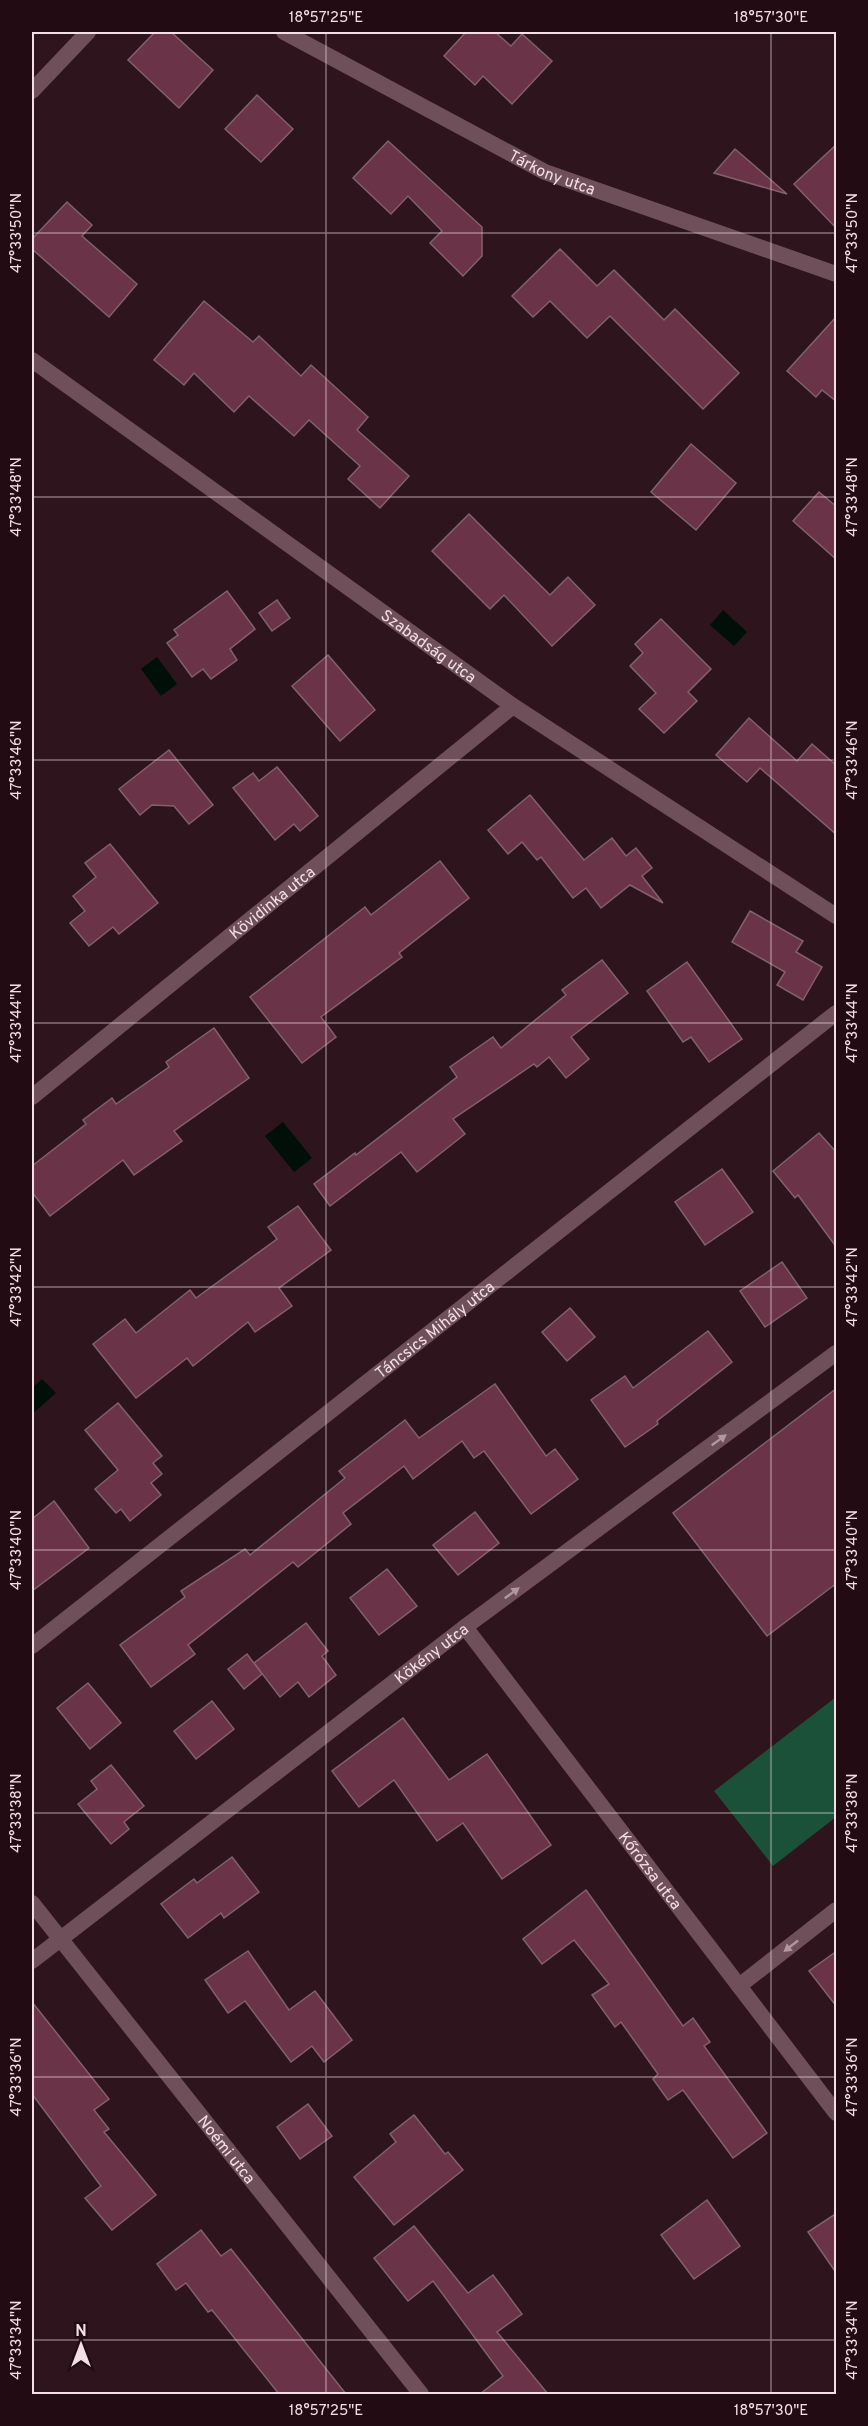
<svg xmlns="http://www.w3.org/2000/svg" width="868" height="2426" font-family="Overpass,sans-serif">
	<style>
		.green { fill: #1a5138 }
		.water { fill: #000f07 }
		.building { fill: #6a3347; stroke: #81616b; stroke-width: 1.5 }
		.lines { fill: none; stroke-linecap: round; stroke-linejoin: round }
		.minor { stroke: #6f4f59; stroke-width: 16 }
		.oneway { fill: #b198a0 }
		.ticks { fill: none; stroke: #f3e0e6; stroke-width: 1.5; stroke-opacity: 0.45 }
		.labels { text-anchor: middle; stroke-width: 4.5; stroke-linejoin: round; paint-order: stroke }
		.street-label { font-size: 16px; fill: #f3e0e6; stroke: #230b14 }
		.neatline { fill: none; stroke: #f3e0e6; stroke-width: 2 }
		.ticks-label { font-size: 15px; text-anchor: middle; fill: #f3e0e6 }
	</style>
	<rect width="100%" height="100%" fill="#2e141d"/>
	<polygon class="green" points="836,1697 836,1817 773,1866 714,1791"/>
	<g class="water">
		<polygon points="723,610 747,632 734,646 710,625"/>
		<polygon points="157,657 177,684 161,696 141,669"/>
		<polygon points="283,1122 312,1158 294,1172 265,1136"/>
		<polygon points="42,1379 56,1393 32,1414 32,1388"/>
	</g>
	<g class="building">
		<polygon points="155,32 171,32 213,70 179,108 128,60"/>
		<polygon points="466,32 495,32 511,46 522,34 552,61 512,104 483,76 475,85 444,56"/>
		<polygon points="257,95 293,129 261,162 225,129"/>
		<polygon points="388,141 482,227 482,256 463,276 430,243 442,231 408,196 391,214 353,178"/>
		<polygon points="837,144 837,229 794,184"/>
		<polygon points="735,149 787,194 714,173"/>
		<polygon points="67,202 92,225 82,236 137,284 109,317 32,249 32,239"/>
		<polygon points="560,249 597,286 614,270 664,320 675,309 739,373 703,409 610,316 587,338 550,301 533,317 512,296"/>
		<polygon points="204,301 253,342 259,336 301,376 311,365 368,417 357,430 409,476 380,508 348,479 360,466 309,420 294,436 249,396 234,412 194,373 184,385 154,360"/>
		<polygon points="837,316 837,402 822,390 816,397 787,371"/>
		<polygon points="691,444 736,483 696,530 651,492"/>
		<polygon points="819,492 837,507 837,560 793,521"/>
		<polygon points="469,514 550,595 568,577 595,605 552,646 504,595 490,609 432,551"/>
		<polygon points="227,591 255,629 230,649 237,660 211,679 203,669 192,677 167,643 178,635 174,630"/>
		<polygon points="277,600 290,618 272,631 259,613"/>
		<polygon points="661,619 711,669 688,692 697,701 664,733 639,709 656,693 630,666 643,653 635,644"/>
		<polygon points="328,655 375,710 340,741 292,686"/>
		<polygon points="749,718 797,761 812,744 837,766 837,835 760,768 747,782 716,755"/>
		<polygon points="169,750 213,805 189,824 174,806 152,805 140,815 119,789"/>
		<polygon points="277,767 318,816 300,831 294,824 275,840 233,788 253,773 259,781"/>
		<polygon points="530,795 584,860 612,838 626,856 636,848 652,868 642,876 663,903 630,885 601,908 586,888 573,898 541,857 537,860 522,842 508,854 488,830"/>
		<polygon points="110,844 158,903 119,934 113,927 89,946 70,923 85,911 73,896 96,877 85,863"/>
		<polygon points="440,861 469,898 399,953 402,957 321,1017 336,1037 302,1063 250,997 365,907 371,915"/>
		<polygon points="750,911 803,941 796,952 822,967 803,1000 777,985 785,972 732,942"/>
		<polygon points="602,960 628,993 571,1037 589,1059 566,1078 549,1057 537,1067 534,1064 453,1119 465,1134 417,1172 401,1152 330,1206 314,1184 355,1153 356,1155 457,1077 450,1067 493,1037 501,1048 566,995 562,990"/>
		<polygon points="687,962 742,1039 709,1062 691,1037 683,1042 647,991"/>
		<polygon points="214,1028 249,1078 174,1131 182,1141 134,1175 123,1160 50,1216 32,1192 32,1166 86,1124 83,1120 112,1098 116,1104 169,1067 166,1062"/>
		<polygon points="819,1133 837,1153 837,1248 798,1195 795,1198 773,1171"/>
		<polygon points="722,1169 753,1212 705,1245 675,1202"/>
		<polygon points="298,1206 331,1250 279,1288 292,1306 255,1332 248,1322 193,1366 187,1358 136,1398 93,1344 125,1319 136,1333 190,1290 196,1298 277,1239 268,1227"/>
		<polygon points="782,1262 807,1298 765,1327 740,1291"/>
		<polygon points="570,1308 595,1337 567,1361 542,1332"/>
		<polygon points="708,1331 732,1362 657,1421 658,1424 625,1447 591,1400 625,1376 633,1388"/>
		<polygon points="495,1384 546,1456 555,1449 578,1479 531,1514 484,1451 474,1458 462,1441 413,1479 404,1466 343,1513 351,1524 298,1567 293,1562 188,1645 195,1654 151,1687 120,1645 185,1597 181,1591 245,1549 250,1555 345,1478 339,1471 405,1420 419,1438"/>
		<polygon points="837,1388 837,1583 767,1636 673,1513"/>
		<polygon points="118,1403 162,1456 153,1463 162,1474 151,1483 161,1495 130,1521 121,1509 116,1513 95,1489 118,1470 85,1430"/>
		<polygon points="54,1501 89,1548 32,1591 32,1519"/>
		<polygon points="475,1512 499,1543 458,1575 433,1545"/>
		<polygon points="387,1569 417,1606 379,1635 350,1598"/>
		<polygon points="306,1623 328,1651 322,1656 336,1675 309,1697 298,1682 280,1697 254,1663"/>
		<polygon points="247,1654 262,1674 244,1689 228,1669"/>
		<polygon points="88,1683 121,1723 90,1749 57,1708"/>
		<polygon points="212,1701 234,1729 196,1759 174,1731"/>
		<polygon points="403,1718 449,1780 487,1754 551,1845 502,1879 463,1823 437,1841 394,1780 359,1807 332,1771"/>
		<polygon points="111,1765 144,1806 124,1822 129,1829 111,1844 78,1804 97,1789 91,1781"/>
		<polygon points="232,1857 259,1892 224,1918 221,1913 188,1938 161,1904 194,1879 197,1883"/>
		<polygon points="586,1890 683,2026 693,2018 710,2042 704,2046 767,2133 733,2158 683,2090 668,2100 653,2079 658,2074 621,2022 615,2027 592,1995 609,1984 574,1940 542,1964 523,1939"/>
		<polygon points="248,1951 289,2010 315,1991 352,2040 324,2062 312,2046 291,2062 245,2001 228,2013 205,1980"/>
		<polygon points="837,1951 837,2007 809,1971"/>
		<polygon points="32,2002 109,2099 94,2110 109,2129 104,2132 156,2195 112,2230 85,2198 101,2186 32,2094"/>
		<polygon points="308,2104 332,2136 300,2159 277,2127"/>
		<polygon points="414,2115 445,2154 448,2152 463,2170 394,2225 354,2177 396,2142 390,2134"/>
		<polygon points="707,2200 740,2246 694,2279 661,2235"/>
		<polygon points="837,2213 837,2274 808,2232"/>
		<polygon points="414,2226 468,2293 493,2275 522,2314 497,2332 548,2394 480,2394 503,2376 433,2281 408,2301 374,2258"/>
		<polygon points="201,2230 221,2256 231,2249 346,2394 279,2394 212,2310 208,2312 186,2283 176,2290 157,2264"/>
	</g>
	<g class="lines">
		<g class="minor">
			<path id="s1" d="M284,32L545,172L836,274"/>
			<polyline points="32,91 88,32"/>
			<path id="s2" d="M32,360L513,706L836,916"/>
			<path id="s3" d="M32,1097L513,706"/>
			<path id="s4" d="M465,1627L836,2113"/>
			<path id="s5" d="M32,1646L836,1013"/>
			<path id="s6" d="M32,1903L421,2394"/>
			<path id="s7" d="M32,1961L465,1627L836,1353"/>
			<polyline points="739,1986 836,1910"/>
		</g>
	</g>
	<defs><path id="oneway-solid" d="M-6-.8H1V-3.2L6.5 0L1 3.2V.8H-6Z" transform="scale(1.5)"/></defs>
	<g class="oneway">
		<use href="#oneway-solid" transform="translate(719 1440) rotate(-36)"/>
		<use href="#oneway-solid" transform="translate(512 1593) rotate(-36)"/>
		<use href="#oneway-solid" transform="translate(791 1946) rotate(142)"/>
	</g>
	<path class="ticks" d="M326,32V2394M771,32V2394M32,233H836M32,497H836M32,760H836M32,1023H836M32,1287H836M32,1550H836M32,1813H836M32,2077H836M32,2340H836"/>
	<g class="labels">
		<g class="street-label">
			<text dy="6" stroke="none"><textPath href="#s1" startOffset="303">Tárkony utca</textPath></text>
			<text dy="6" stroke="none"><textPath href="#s2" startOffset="489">Szabadság utca</textPath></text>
			<text dy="6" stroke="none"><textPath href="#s3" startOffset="309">Kövidinka utca</textPath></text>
			<text dy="6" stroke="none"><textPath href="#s5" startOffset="512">Táncsics Mihály utca</textPath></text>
			<text dy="6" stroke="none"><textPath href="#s7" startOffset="504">Kökény utca</textPath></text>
			<text dy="6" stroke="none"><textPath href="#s4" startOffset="306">Kőrózsa utca</textPath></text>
			<text dy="6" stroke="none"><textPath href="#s6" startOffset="314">Noémi utca</textPath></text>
		</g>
	</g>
	<rect width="868" height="2426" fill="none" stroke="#230b14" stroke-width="66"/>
	<g transform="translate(81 2345)" stroke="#230b14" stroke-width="4.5" paint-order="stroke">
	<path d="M0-4.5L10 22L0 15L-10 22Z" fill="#f3e0e6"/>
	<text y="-9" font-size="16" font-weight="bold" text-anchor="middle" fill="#f3e0e6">N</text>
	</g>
	<rect x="33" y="33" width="802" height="2360" class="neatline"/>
	<g class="ticks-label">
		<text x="326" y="22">18°57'25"E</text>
		<text x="771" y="22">18°57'30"E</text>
		<text transform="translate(16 233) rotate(-90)" y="5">47°33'50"N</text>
		<text transform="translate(852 233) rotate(-90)" y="5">47°33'50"N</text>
		<text transform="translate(16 497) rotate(-90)" y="5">47°33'48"N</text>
		<text transform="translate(852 497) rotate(-90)" y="5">47°33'48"N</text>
		<text transform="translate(16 760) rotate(-90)" y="5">47°33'46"N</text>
		<text transform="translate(852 760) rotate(-90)" y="5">47°33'46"N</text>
		<text transform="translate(16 1023) rotate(-90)" y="5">47°33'44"N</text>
		<text transform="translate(852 1023) rotate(-90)" y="5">47°33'44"N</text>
		<text transform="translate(16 1287) rotate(-90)" y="5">47°33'42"N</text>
		<text transform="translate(852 1287) rotate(-90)" y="5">47°33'42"N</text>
		<text transform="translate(16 1550) rotate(-90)" y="5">47°33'40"N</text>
		<text transform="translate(852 1550) rotate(-90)" y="5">47°33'40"N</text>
		<text transform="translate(16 1813) rotate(-90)" y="5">47°33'38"N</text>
		<text transform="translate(852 1813) rotate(-90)" y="5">47°33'38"N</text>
		<text transform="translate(16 2077) rotate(-90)" y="5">47°33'36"N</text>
		<text transform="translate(852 2077) rotate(-90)" y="5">47°33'36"N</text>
		<text transform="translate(16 2340) rotate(-90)" y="5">47°33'34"N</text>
		<text transform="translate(852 2340) rotate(-90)" y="5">47°33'34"N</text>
		<text x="326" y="2415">18°57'25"E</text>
		<text x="771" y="2415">18°57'30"E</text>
	</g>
</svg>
